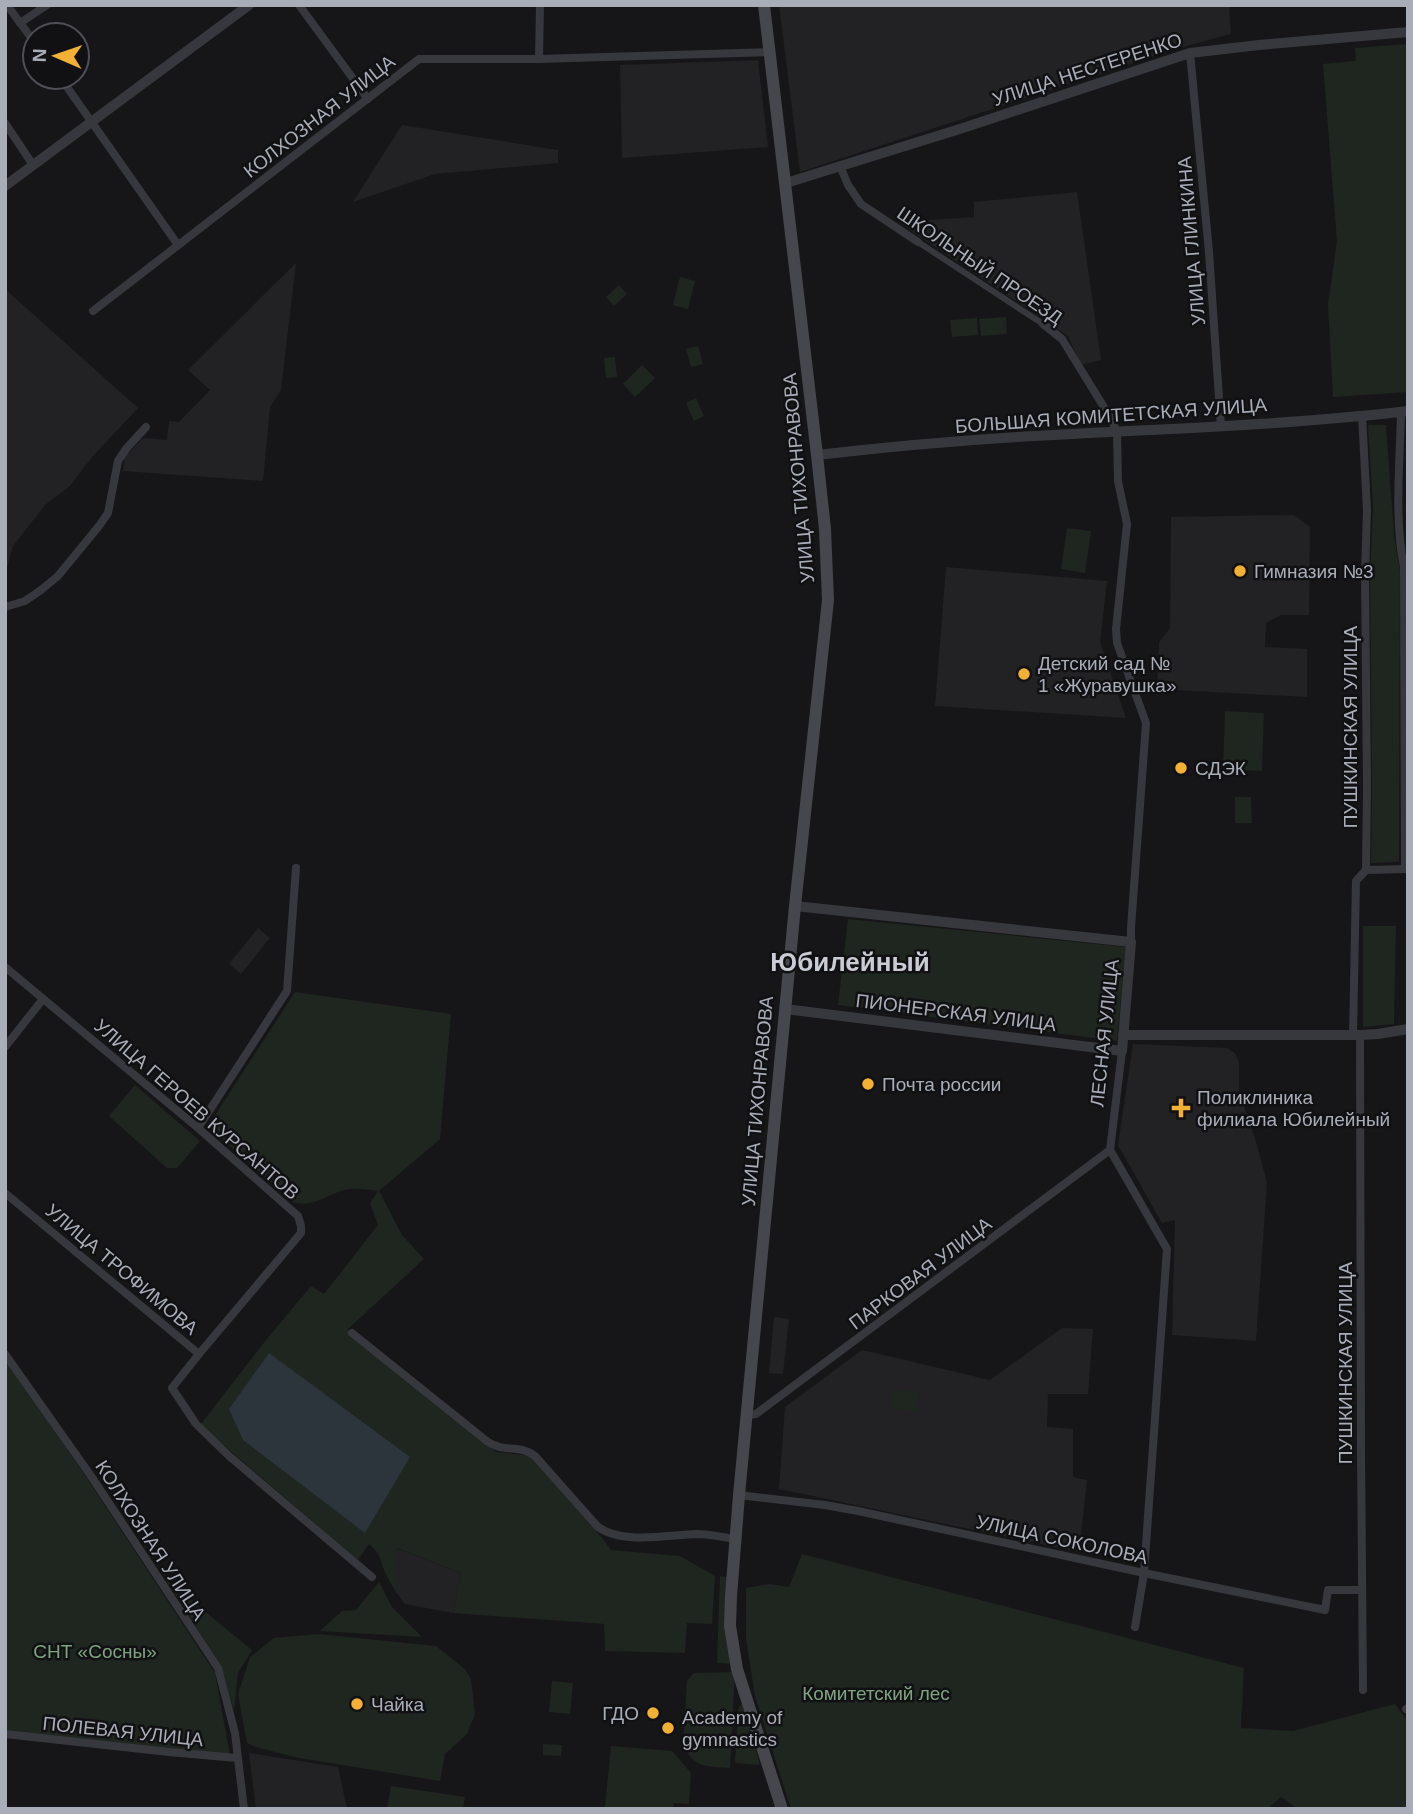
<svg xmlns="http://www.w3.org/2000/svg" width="1413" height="1814" font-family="Helvetica,sans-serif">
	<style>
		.built { fill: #222225 }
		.green { fill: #1e261f }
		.water { fill: #2c353c }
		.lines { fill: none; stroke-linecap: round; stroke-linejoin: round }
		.pedestrian { stroke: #37383d; stroke-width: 6 }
		.minor { stroke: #37383d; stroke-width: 8 }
		.tertiary { stroke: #37383d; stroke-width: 10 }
		.secondary { stroke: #45474d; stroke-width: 12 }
		.poi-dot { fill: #f2b134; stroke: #111113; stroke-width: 2.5 }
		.labels { text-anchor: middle; stroke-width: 5; stroke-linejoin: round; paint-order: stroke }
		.street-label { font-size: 19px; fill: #a8adb8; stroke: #111113 }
		.poi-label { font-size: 19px; fill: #a8adb8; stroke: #111113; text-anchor: start }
		.park-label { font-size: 19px; fill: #7fa381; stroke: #111113 }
		.district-label { font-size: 26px; font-weight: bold; fill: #c9ccd4; stroke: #111113 }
	</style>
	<rect width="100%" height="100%" fill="#161618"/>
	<g class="built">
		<polygon points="779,5 1229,5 1231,34 1179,48 800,172"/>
		<polygon points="758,60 768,147 622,158 620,65"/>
		<polygon points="402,125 558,150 558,163 435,174 353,202"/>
		<polygon points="1077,192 1101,360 1081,365 1068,336 898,222 974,217 974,202"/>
		<polygon points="296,263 281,390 270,407 263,481 123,471 125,457 143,438 167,440 169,421 179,422 210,390 188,370"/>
		<polygon points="5,289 138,408 92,457 70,486 45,505 13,546 5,575"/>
		<polygon points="1294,515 1310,527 1309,615 1281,615 1266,623 1265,647 1307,649 1307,697 1157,689 1159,642 1170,628 1171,517"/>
		<polygon points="946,567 1107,581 1100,642 1126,718 935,706"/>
		<polygon points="258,928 270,938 241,974 229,964"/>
		<polygon points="1133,1044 1227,1048 1235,1053 1239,1063 1239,1092 1256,1142 1267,1182 1256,1341 1172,1335 1175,1220 1162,1223 1118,1145"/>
		<polygon points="774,1317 789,1319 783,1374 769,1373"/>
		<polygon points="1062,1328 1093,1329 1088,1394 1048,1394 1047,1427 1073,1429 1073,1477 1087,1480 1079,1552 779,1489 785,1407 862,1350 990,1380"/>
		<polygon points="396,1548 461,1573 453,1613 405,1604 396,1592"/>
		<polygon points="249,1753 338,1767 347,1809 256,1809"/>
	</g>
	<g class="green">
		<polygon points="1408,44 1408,392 1333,397 1328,305 1337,241 1323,64 1356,61 1355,48"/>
		<polygon points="680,277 695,281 688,309 673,305"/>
		<polygon points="619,285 627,294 614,306 606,297"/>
		<polygon points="1006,317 1007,334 981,336 979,319"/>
		<polygon points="977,318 978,335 952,337 950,320"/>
		<polygon points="698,346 703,364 691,367 686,349"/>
		<polygon points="615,357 617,377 606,378 604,358"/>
		<polygon points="642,365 655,378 635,397 623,384"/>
		<polygon points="696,398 704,416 694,421 686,403"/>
		<polygon points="1368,425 1386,425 1394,536 1400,571 1399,862 1371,863 1372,787 1370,575 1373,508"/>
		<polygon points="1067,528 1091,531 1085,573 1061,569"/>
		<polygon points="1225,711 1264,713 1262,771 1223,769"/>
		<polygon points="1235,797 1251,797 1252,823 1235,823"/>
		<polygon points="848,919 1126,947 1117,1041 838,1005"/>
		<polygon points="1363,926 1396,926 1394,1024 1363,1027"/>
		<path d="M295,992L451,1014L440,1139L379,1191L402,1235L424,1259L348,1329L351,1334L496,1452L531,1456L603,1539L611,1550L680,1556L715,1576L712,1624L687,1623L685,1653L605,1651L604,1624L453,1613L461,1573L397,1548L396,1592C392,1585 387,1578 384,1570C379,1556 381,1555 369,1544L358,1560L200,1425L266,1340L311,1286L324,1294L378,1225L370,1203L378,1191C369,1190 358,1188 349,1189C330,1192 313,1209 293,1202L208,1126Z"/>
		<polygon points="135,1085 200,1141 177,1168 167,1168 109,1116"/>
		<polygon points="5,1359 86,1477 215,1673 230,1755 5,1731"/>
		<polygon points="893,1389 919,1393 916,1412 891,1408"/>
		<polygon points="802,1554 1244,1668 1241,1728 1293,1731 1395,1704 1408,1722 1408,1809 1298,1809 1281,1797 1267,1809 791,1809 755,1696 746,1639 746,1588 770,1584 789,1587"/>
		<polygon points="720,1576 727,1577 731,1664 717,1663"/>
		<polygon points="165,1579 252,1650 238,1673 234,1711 221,1665"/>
		<polygon points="379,1582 392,1607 422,1637 320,1631 342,1611 356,1610"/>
		<polygon points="318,1634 436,1646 465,1669 471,1679 475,1714 467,1734 445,1754 440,1781 294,1757 256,1747 247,1743 238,1694 250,1657 274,1638"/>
		<path d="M735,1672L730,1768C706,1766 693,1769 683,1743L687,1681L694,1673Z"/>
		<polygon points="552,1681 573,1683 570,1714 549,1712"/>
		<polygon points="742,1703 760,1765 735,1763 738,1709"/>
		<polygon points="543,1744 562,1745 561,1756 543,1755"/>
		<polygon points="611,1746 672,1751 691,1773 689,1804 674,1803 673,1809 631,1809 605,1807"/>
		<polygon points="391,1786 465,1797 463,1809 387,1809"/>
	</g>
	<polygon class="water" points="269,1353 410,1457 365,1533 243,1440 229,1409"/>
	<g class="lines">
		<polyline class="pedestrian" points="918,242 1043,324"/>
		<g class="minor">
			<polyline points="7,5 35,43"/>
			<polyline points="299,5 368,99"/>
			<polyline points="20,23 47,5"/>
			<polyline points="1190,53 1209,252 1221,427"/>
			<polyline points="539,59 540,5"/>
			<polyline points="60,77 178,245"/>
			<polyline points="5,123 33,165"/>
			<polyline points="840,166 848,185 861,204 918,242"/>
			<polyline points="93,311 419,59 539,59 770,52"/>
			<polyline points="1043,324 1062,339 1110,417 1117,432 1118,481 1127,524 1116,629 1117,643 1146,723 1131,928 1131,942"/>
			<path d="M1401,412C1400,462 1394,519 1404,567L1405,869"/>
			<polyline points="5,607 25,601 41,590 58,576 99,526 108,513 118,461 126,449 146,427"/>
			<polyline points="1366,870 1408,869"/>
			<polyline points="5,967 198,1128 298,1216 301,1226 301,1233 199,1354"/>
			<polyline points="1353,1035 1356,881 1366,870 1367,787 1365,573 1367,510 1362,415"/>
			<polyline points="1360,1035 1361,1449 1363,1690"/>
			<polyline points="5,1047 43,999"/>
			<polyline points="1122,1051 1110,1150 1167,1249 1144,1573 1135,1627"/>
			<polyline points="198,1128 287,991 296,868"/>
			<polyline points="5,1193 199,1354 172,1388 196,1424 229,1456 372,1577"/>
			<path d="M352,1333L488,1442C505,1453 519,1444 535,1456L597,1526C621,1545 667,1535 696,1534C709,1534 722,1537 735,1539"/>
			<polyline points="5,1354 91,1476 218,1668 235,1733 244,1809"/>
			<polyline points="747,1415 756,1414 1110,1150"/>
			<polyline points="739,1495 825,1505 858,1511 1144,1573 1325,1610 1328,1590 1362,1590"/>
			<polyline points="1406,1709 1408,1708"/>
			<polyline points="5,1734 169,1752 237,1758"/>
		</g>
		<g class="tertiary">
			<polyline points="786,183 963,128 1190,53 1259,45 1408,32"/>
			<polyline points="5,186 249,5"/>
			<path d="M817,455C902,445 987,438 1072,434C1184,428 1297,424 1408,411"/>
			<polyline points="785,1009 1122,1051 1131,942 795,906"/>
			<polyline points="1123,1035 1360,1035 1378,1034 1408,1029"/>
		</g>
		<polyline class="secondary" points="764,5 817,455 825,529 828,600 795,906 739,1495 731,1596 730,1626 737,1669 782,1809"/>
	</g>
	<g class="poi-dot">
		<circle cx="1240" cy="571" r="7"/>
		<circle cx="1024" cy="674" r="7"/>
		<circle cx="1181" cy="768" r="7"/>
		<circle cx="868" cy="1084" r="7"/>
		<path d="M1177.5 1097.5h7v7h7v7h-7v7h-7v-7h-7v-7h7z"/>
		<circle cx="357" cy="1704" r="7"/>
		<circle cx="653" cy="1713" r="7"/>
		<circle cx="668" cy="1728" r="7"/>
	</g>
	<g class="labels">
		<g class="street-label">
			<text transform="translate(1087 69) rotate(-18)" y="7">УЛИЦА НЕСТЕРЕНКО</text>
			<text transform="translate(319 116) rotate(-38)" y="7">КОЛХОЗНАЯ УЛИЦА</text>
			<text transform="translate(1191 241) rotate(-95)" y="7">УЛИЦА ГЛИНКИНА</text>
			<text transform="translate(980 265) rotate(34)" y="7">ШКОЛЬНЫЙ ПРОЕЗД</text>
			<text transform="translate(1111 415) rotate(-4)" y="7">БОЛЬШАЯ КОМИТЕТСКАЯ УЛИЦА</text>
			<text transform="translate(798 478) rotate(-95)" y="7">УЛИЦА ТИХОНРАВОВА</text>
			<text transform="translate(1350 727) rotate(-90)" y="7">ПУШКИНСКАЯ УЛИЦА</text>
			<text transform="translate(956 1012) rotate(7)" y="7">ПИОНЕРСКАЯ УЛИЦА</text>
			<text transform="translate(1104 1033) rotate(-84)" y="7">ЛЕСНАЯ УЛИЦА</text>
			<text transform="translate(757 1101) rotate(-85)" y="7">УЛИЦА ТИХОНРАВОВА</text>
			<text transform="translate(197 1109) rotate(41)" y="7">УЛИЦА ГЕРОЕВ КУРСАНТОВ</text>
			<text transform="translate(122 1269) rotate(40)" y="7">УЛИЦА ТРОФИМОВА</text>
			<text transform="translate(920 1273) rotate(-37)" y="7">ПАРКОВАЯ УЛИЦА</text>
			<text transform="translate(1345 1363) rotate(-90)" y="7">ПУШКИНСКАЯ УЛИЦА</text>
			<text transform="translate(1062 1539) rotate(12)" y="7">УЛИЦА СОКОЛОВА</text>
			<text transform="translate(151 1540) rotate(57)" y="7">КОЛХОЗНАЯ УЛИЦА</text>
			<text transform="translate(123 1731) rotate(6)" y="7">ПОЛЕВАЯ УЛИЦА</text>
		</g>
		<g class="poi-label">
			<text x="1254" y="578">Гимназия №3</text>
			<text x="1038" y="670">Детский сад №<tspan x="1038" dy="22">1 «Журавушка»</tspan></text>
			<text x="1195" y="775">СДЭК</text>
			<text x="882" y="1091">Почта россии</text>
			<text x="1197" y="1104">Поликлиника<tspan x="1197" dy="22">филиала Юбилейный</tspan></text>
			<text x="371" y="1711">Чайка</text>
			<text x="639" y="1720" text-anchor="end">ГДО</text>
			<text x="682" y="1724">Academy of<tspan x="682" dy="22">gymnastics</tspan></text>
		</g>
		<g class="park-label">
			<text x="95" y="1658">СНТ «Сосны»</text>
			<text x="876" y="1700">Комитетский лес</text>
		</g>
		<g class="district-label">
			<text x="850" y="971">Юбилейный</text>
		</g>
	</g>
	<rect width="1413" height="1814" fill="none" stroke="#a8adb8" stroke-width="14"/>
	<g transform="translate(56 56) rotate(272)"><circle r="33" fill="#111113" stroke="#4d4f55" stroke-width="2"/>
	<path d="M0-5L12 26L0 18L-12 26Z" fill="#f2b134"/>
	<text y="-10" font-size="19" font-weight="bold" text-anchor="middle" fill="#a8adb8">N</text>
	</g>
</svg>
